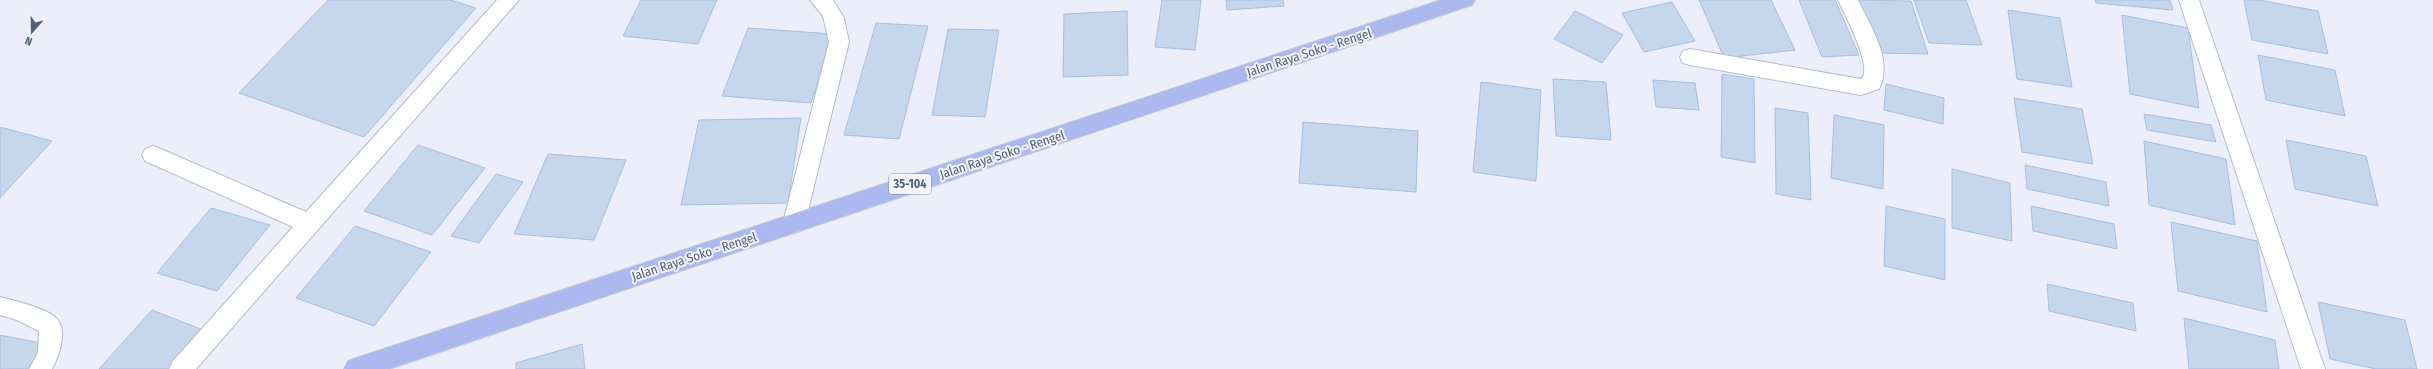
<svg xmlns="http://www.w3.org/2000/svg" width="2433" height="369" font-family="'Fira Sans Condensed',sans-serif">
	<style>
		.building { fill: #c6d6ed; stroke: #a8bfde }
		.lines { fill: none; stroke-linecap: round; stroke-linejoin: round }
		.lane-casing { stroke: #b2bccc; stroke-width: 2 }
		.street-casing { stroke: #b2bccc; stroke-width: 2 }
		.primary-casing { stroke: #c7ccd2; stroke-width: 2 }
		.lane { fill: #fff; fill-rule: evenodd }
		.street { fill: #fff; fill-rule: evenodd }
		.primary { fill: #acb9f1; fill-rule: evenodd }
		.labels { text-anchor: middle; stroke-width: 4; stroke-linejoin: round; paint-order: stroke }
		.shield { fill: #f2f4fd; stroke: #818c9c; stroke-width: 1 }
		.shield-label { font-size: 12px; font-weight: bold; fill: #516073 }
		.street-label { font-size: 13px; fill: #516073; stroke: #f2f4fd }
	</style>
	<rect width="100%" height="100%" fill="#eceffb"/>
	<g class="building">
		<polygon points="328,0 451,0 476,8 364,137 239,93"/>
		<polygon points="641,0 717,0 698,44 623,36"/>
		<polygon points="1162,0 1201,0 1195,50 1155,47"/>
		<polygon points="1226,0 1283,0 1284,6 1227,10"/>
		<polygon points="1699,0 1771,0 1795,50 1724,58"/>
		<polygon points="1799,0 1835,0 1859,55 1822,57"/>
		<polygon points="1859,0 1911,1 1928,54 1875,53"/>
		<polygon points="1914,0 1966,0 1982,45 1929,43"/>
		<polygon points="2095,0 2170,0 2173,10 2096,3"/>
		<polygon points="2244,0 2259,0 2318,11 2328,54 2252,40"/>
		<polygon points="1672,2 1695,41 1644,52 1622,13"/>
		<polygon points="2008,10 2060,18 2072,87 2017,79"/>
		<polygon points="1127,11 1128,75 1063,77 1064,14"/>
		<polygon points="1575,11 1623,35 1602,63 1554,39"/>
		<polygon points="2122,15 2188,28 2199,108 2130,94"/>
		<polygon points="876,23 928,26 899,139 844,135"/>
		<polygon points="748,28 833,34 811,103 722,96"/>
		<polygon points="948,29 999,30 985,117 932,115"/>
		<polygon points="2258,55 2335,70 2345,116 2266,100"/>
		<polygon points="1722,74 1754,79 1755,163 1721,157"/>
		<polygon points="1553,79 1606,82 1611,140 1556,136"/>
		<polygon points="1653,80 1695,83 1699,110 1656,107"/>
		<polygon points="1481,82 1541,90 1536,181 1473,172"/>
		<polygon points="1886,84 1944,98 1943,124 1884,110"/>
		<polygon points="2014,98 2082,109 2093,164 2022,152"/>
		<polygon points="1775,108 1808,113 1811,200 1776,194"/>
		<polygon points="2144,114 2211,125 2216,142 2147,130"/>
		<polygon points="1834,115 1884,125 1883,189 1831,178"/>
		<polygon points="801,118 788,203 681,205 699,120"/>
		<polygon points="1303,122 1418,131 1416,192 1299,183"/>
		<polygon points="0,127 52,141 0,198"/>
		<polygon points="2286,140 2366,156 2378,206 2295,189"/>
		<polygon points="2144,141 2226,159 2235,225 2149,205"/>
		<polygon points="418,145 485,168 432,235 364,211"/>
		<polygon points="548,154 626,160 594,240 514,234"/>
		<polygon points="2025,165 2106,182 2109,206 2027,189"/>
		<polygon points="1952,169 2010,183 2012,241 1952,228"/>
		<polygon points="496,174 523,182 479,243 451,236"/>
		<polygon points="1886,206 1945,219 1945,280 1884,266"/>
		<polygon points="2031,206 2114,224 2117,249 2033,231"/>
		<polygon points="211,208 270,225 217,291 157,273"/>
		<polygon points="2171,222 2257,241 2267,312 2178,291"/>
		<polygon points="355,226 431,252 374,326 296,298"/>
		<polygon points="2047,284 2133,303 2136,331 2049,311"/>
		<polygon points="2318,302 2405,320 2417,369 2376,369 2330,359"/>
		<polygon points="152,310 203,330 169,369 99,369"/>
		<polygon points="2184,318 2275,340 2279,369 2189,369"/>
		<polygon points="0,335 46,344 27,369 0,369"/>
		<polygon points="582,344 585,369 516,369 516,363"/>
	</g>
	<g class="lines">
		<defs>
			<path id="lane" d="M0,297C13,300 49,309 57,319C68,332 59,356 52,369H29L38,353L39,331L17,320L0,315Z"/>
			<g id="street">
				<polygon points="497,0 519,0 196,369 169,369 173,361 293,227 145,161 142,155 145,149 153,146 161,149 306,212"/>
				<polygon points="810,0 833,0 844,18 849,42 805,223 802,230 794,233 786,230 783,223 829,42 823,16"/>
				<path d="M1838,0H1858C1870,26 1894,60 1879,89L1861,95L1690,65L1683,63L1680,57L1683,51L1690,49L1861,79C1874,68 1844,13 1838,0Z"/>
				<polygon points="2179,0 2199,0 2325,369 2301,369"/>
			</g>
			<polygon id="primary" points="1441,0 1475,0 1472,5 389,369 344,369 348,361 356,358"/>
		</defs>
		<use href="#lane" class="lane-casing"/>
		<use href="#street" class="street-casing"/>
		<use href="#primary" class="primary-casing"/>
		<use href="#lane" class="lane"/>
		<use href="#street" class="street"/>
		<use href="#primary" class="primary"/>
	</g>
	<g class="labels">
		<rect class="shield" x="889" y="174" width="42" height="20" rx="3"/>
		<g class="shield-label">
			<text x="910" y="188">35-104</text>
		</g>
		<g class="street-label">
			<text transform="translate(1309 52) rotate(-18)" y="5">Jalan Raya Soko - Rengel</text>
			<text transform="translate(1002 154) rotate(-18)" y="5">Jalan Raya Soko - Rengel</text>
			<text transform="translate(694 256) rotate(-18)" y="5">Jalan Raya Soko - Rengel</text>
		</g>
	</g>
	<g transform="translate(32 32) rotate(200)" stroke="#f2f4fd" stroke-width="3" paint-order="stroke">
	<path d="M0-3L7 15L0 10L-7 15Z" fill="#516073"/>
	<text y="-6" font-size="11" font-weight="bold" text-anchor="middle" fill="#516073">N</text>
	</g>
</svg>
